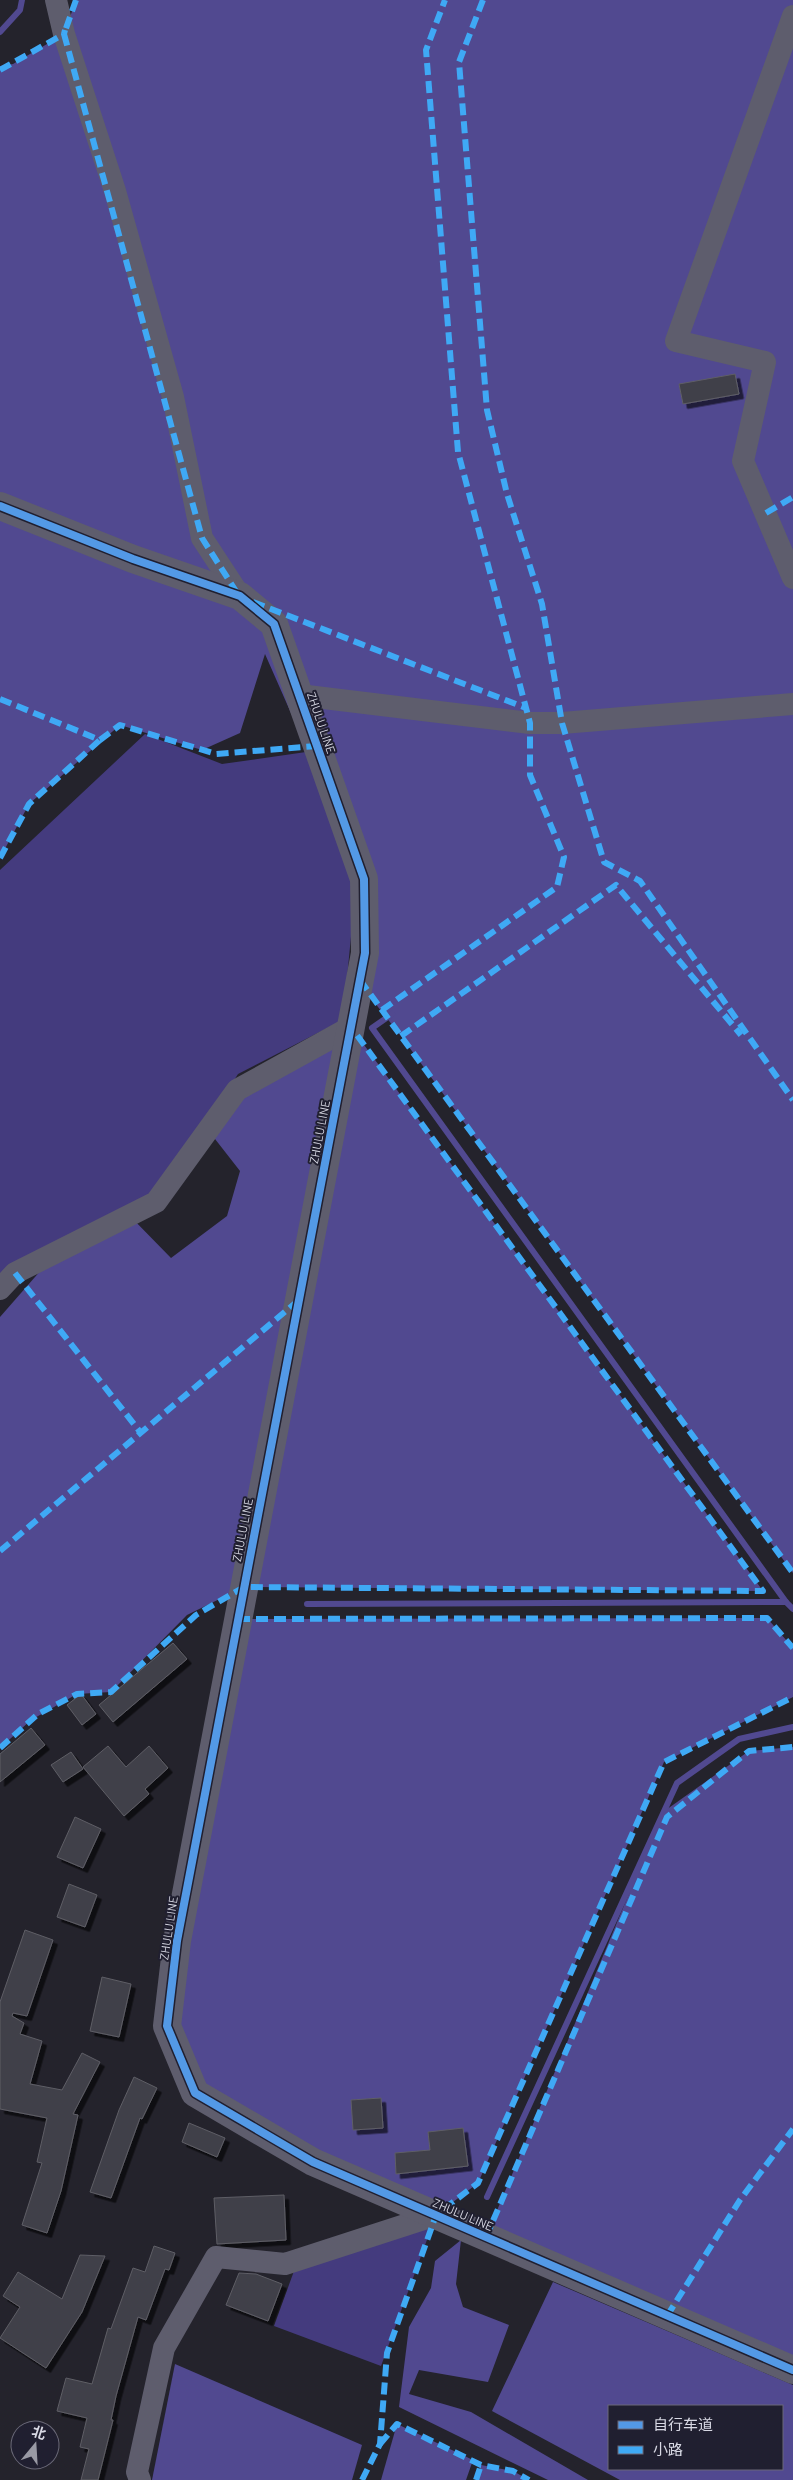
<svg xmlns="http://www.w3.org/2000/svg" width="793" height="2480" font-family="Barlow,'Noto Sans SC',sans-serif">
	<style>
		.forest { fill: #443b7e }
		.water { fill: #514990; fill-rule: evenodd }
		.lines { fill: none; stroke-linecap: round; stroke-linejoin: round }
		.stream { stroke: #514990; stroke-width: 6 }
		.building { fill: #414048; stroke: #5e5e66; filter: url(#shadow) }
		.minor { stroke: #5e5d6d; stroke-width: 22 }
		.tertiary { stroke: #5e5d6d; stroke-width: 28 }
		.quiet { stroke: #3fa9f5; stroke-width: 6; stroke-dasharray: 12 6; stroke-linecap: butt }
		.cycleway-casing { stroke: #201f30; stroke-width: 11 }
		.cycleway { stroke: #5399e6; stroke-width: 8 }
		.labels { text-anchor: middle; stroke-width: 4; stroke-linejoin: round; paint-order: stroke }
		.street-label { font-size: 12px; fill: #d8d9e4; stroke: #201f30 }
	</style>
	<defs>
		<filter id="shadow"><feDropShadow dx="4.5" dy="4.5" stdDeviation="0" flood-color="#0009"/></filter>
	</defs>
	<rect width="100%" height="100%" fill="#24232c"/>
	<g class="forest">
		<polygon points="145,734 222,764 313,751 356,884 343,1020 238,1074 156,1202 0,1279 0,870"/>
		<polygon points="436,2215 381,2366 274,2326 298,2260"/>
	</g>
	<g class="water">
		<polygon points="76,0 793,0 793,1573 401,1036 359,983 364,879 265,654 240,733 202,750 120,725 29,804 0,858 0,66 13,64 64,34"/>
		<polygon points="351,1027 763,1591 244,1587 187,1615 111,1692 77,1694 31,1720 0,1748 0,1317 63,1245 128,1214 171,1258 227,1216 240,1171 208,1130 237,1090"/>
		<polygon points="767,1618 793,1648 793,1697 664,1762 478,2183 436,2215 195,2093 167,2026 238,1619"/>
		<polygon points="793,1747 793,2370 486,2237 663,1812 749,1751"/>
		<polygon points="461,2240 456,2284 463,2307 509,2325 488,2382 419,2370 409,2394 471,2412 588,2480 548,2480 399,2407 409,2327 431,2288 435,2261"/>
		<path d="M553,2282L793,2385V2480H620L492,2411ZM609,2406H782V2469H609Z"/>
		<polygon points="175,2364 362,2445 352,2480 152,2480"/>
		<polygon points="397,2424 473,2460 466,2480 381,2480"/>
		<polygon points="481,2465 513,2471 529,2480 476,2480"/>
	</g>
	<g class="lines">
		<g class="stream">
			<polyline points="0,32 20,10 22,0"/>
			<polyline points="392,1014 372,1028 786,1602 793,1609"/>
			<polyline points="307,1604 786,1602"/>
			<polyline points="487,2197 677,1783 739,1739 793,1727"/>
		</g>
	</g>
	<g class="building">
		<polygon points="735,374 739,394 683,404 679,384"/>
		<polygon points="173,1643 187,1659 113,1722 99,1705"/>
		<polygon points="81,1694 96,1714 82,1725 67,1705"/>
		<polygon points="31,1728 45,1745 0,1782 0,1754"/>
		<polygon points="108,1746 126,1767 149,1746 168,1768 145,1789 149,1794 124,1816 83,1767"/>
		<polygon points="71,1752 83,1769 63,1782 51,1765"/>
		<polygon points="75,1817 101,1829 83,1868 57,1857"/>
		<polygon points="69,1884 97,1895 85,1927 57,1917"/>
		<polygon points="25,1930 53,1940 27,2016 13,2013 12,2016 24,2023 20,2034 42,2041 30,2084 62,2090 82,2053 100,2062 73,2114 78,2115 61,2191 47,2233 22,2225 42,2163 37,2162 47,2118 0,2109 0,2002"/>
		<polygon points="102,1977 131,1984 119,2037 90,2031"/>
		<polygon points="134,2077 157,2088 142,2119 140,2118 111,2198 90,2192 119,2110"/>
		<polygon points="381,2098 383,2128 353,2130 351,2100"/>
		<polygon points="189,2123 225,2138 217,2157 182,2142"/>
		<polygon points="463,2128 468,2166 396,2174 395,2153 430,2150 428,2132"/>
		<polygon points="284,2195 286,2240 217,2244 214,2198"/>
		<polygon points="154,2246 175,2253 169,2270 165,2269 146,2320 138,2317 116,2396 111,2420 113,2420 98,2480 81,2480 89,2449 80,2447 87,2418 57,2411 66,2378 92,2384 108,2328 111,2329 133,2268 145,2272"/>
		<polygon points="80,2255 105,2256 82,2312 46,2368 0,2338 20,2307 3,2296 18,2272 62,2299"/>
		<polygon points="239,2273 256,2274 282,2284 268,2321 226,2305"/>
	</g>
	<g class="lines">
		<g class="minor">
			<polyline points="56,0 64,34 115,191 173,397 202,538 240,596"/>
			<polyline points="793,16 676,341 765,362 743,461 793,578"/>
			<polyline points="299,695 530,723 562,723 793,704"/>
			<polyline points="0,1289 15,1273 156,1202 237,1090 351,1027"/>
			<polyline points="140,2480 137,2472 164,2348 216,2257 285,2264 436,2215"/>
		</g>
		<polyline class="tertiary" points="0,506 133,559 240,596 274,624 364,879 365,953 177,1941 167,2026 195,2093 313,2162 793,2370"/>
		<g class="quiet">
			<polyline points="76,0 64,34 202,538 239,596"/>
			<polyline points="483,0 459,62 487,410 507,494 542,604 562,723 604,862 640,881 793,1100"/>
			<polyline points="0,70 64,34 65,30"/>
			<polyline points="766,513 793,497"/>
			<polyline points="253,602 526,708"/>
			<polyline points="0,699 100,740 120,725 216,754 317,746"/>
			<polyline points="0,858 29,804 100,740"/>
			<polyline points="360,980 793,1573"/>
			<polyline points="382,1010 557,887 564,857 530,775 530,723 458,452 426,50 445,0"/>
			<polyline points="401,1036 616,885 741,1035"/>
			<polyline points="15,1273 141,1433"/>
			<polyline points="0,1551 299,1300"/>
			<polyline points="238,1619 767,1618 793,1648"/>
			<polyline points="0,1748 38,1714 77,1694 111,1692 196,1615 244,1587 763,1591 351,1027"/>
			<polyline points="486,2237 667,1817 749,1751 793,1747"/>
			<polyline points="667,2316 740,2200 793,2129"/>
			<polyline points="380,2444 397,2424 481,2465 513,2471 529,2480"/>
			<polyline points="362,2480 380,2444 387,2353 436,2215 478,2183 664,1762 793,1697"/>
			<polyline points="476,2480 481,2465"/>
		</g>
		<defs>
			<polyline id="cycleway" points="0,506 133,559 240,596 274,624 364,879 365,953 177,1941 167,2026 195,2093 313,2162 793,2370"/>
		</defs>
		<use href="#cycleway" class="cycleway-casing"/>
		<use href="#cycleway" class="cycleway"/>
	</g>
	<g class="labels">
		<g class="street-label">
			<text transform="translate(321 723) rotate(71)" y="4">ZHULU LINE</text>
			<text transform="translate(320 1132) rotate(-79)" y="4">ZHULU LINE</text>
			<text transform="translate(243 1530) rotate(-79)" y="4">ZHULU LINE</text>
			<text transform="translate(169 1928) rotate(-81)" y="4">ZHULU LINE</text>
			<text transform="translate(463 2215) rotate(23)" y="4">ZHULU LINE</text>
		</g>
	</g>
	<rect x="608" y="2405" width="175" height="65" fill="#201f30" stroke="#6a6978"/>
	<rect x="618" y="2421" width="25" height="8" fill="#5399e6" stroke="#6a6978"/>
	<text x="653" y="2430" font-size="15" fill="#d8d9e4">自行车道</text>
	<rect x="618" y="2446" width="25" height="8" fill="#3fa9f5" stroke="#6a6978"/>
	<text x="653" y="2455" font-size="15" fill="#d8d9e4">小路</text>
	<g transform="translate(35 2445) rotate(18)"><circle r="24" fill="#201f30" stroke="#6a6978"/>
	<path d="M0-4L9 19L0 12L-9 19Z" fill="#9999a4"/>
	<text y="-8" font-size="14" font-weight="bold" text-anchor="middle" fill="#d8d9e4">北</text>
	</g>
</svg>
